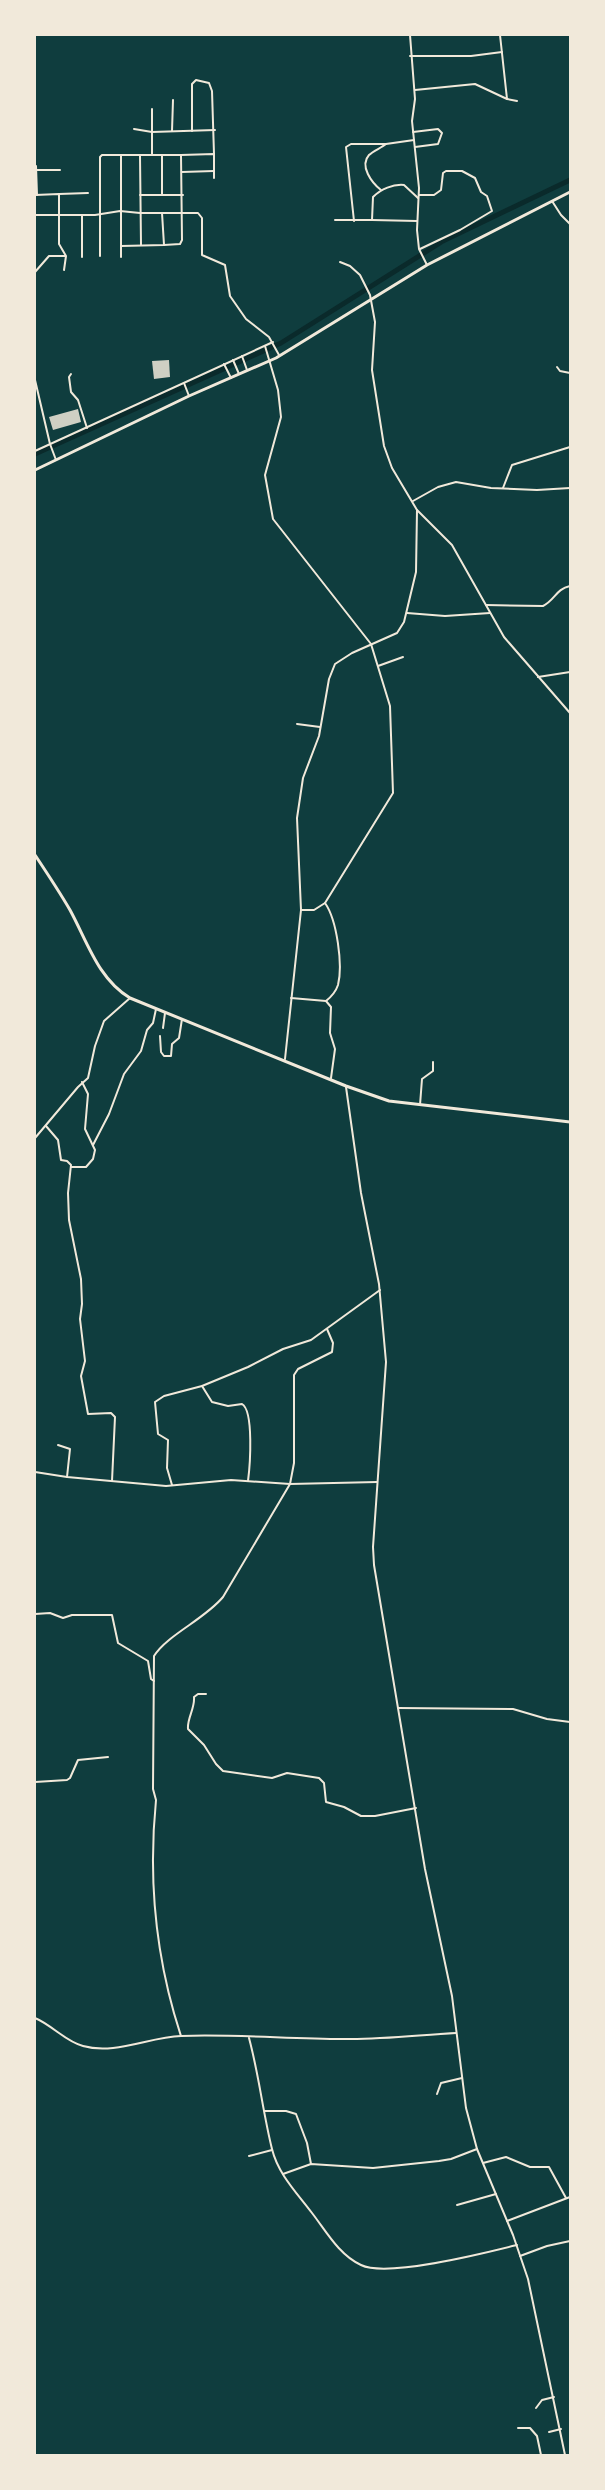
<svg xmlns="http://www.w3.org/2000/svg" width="605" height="2490" font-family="Lora,serif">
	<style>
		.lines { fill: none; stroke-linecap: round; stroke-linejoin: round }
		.canal { stroke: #0a2a2b; stroke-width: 5 }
		.building { fill: #cfcfc3 }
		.minor { stroke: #f1e9da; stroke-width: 2 }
		.primary { stroke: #f1e9da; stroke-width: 3 }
		.trunk { stroke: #f1e9da; stroke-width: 3 }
	</style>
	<rect width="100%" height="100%" fill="#0f3d3e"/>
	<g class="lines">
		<polyline class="canal" points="35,454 281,343 443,241 570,180"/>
	</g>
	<g class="building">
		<polygon points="169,360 170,377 154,379 152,361"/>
		<polygon points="78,409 81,422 53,430 49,417"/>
	</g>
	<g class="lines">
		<g class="minor">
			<polyline points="410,35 415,99 412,121 419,188 417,230 419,249 427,265"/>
			<polyline points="410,56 471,56 502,52"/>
			<polyline points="415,90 475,84 507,99 500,35"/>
			<polyline points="507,99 517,101"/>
			<polyline points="152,109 152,155"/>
			<polyline points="134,129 152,132 215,130"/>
			<polyline points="172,131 173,100"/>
			<polyline points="192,131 192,84 196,80 209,83 212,91 214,154"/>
			<polyline points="413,132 438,129 442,133 438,144 415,147"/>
			<polyline points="181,155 214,154 214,178"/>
			<polyline points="140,156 141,245"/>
			<polyline points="36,166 37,195"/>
			<polyline points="36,170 60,170"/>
			<polyline points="182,172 214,171"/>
			<path d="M381,190C372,183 359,166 369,155C373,151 381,148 386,144"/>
			<polyline points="59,194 88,193"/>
			<polyline points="35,195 59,194 59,244 66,256 64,270"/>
			<polyline points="140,195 183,195"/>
			<polyline points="162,195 162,156"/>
			<polyline points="419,195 434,195 441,190 443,173 446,171 462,171 475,178 481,192 487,196 492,211 460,230 420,249"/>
			<polyline points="552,201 561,215 570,224"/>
			<polyline points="35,215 95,215 120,211 140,213 198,213 202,218 202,255 225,265 230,296 246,319 269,337 279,355"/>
			<path d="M335,220H372L373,197C381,189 393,184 404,185L418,198"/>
			<polyline points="372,220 417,221"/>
			<polyline points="354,221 346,147 351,144 386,144 414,140"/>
			<polyline points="121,246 164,245 162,213"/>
			<polyline points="100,256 100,157 102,155 181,155 182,240 180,244 164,245"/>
			<polyline points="82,257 82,215"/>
			<polyline points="121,257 121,155"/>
			<polyline points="340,262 350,266 360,275 370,295 375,322 372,370 384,446 392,468 417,510 452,545 504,637 570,713"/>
			<polyline points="35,272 49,256 65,256"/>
			<polyline points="265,346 278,390 281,417 265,475 273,519 371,644 390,706 393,793 325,903"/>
			<polyline points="242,356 247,370"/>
			<polyline points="233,360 239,374"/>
			<polyline points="224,364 231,378"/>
			<polyline points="557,367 560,371 570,373"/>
			<polyline points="71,374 69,377 71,392 78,400 87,428"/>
			<polyline points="35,380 50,444 56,460"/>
			<polyline points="184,383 189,396"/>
			<polyline points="35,451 273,342"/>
			<polyline points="503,488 512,465 570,447"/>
			<polyline points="413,501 438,487 456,482 491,488 537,490 570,488"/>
			<path d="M486,605L543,606C555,600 556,589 570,586"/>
			<polyline points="407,613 445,616 490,613"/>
			<polyline points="378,666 403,657"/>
			<polyline points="538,677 570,672"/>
			<polyline points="297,724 320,727"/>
			<path d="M301,910H314L325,903C337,920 343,965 338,985C336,991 331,997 326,1001"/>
			<polyline points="291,998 326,1001 331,1007 330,1033 335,1049 331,1078"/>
			<polyline points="163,1028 165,1013"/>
			<polyline points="160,1036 161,1052 164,1056 171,1056 172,1044 179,1038 182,1019"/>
			<polyline points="285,1059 301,910 297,818 303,778 319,736 329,679 335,664 352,653 397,633 404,622 416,572 417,510"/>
			<polyline points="346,1087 361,1193 379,1284 386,1362 373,1547 374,1565 425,1869 452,1996 466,2108 477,2149 513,2235 528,2279 565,2455"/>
			<polyline points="420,1105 422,1079 433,1071 433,1062"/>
			<polyline points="46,1126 58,1140 61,1160 67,1161 71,1165 68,1193 69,1220 81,1279 82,1304 80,1319 85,1361 81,1376 88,1414 111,1413 115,1417 112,1481"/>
			<polyline points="35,1138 78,1087 88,1078 95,1046 104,1021 130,998"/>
			<polyline points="93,1145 109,1114 124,1074 141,1051 147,1030 153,1023 156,1009"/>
			<polyline points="71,1167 86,1167 93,1159 95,1150 85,1129 88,1094 82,1082"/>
			<path d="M202,1386L212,1402L228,1406L242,1404C254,1411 250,1466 248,1481"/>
			<polyline points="58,1445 70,1449 67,1477"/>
			<polyline points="35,1472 67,1477 166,1486 231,1480 290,1484 377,1482"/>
			<polyline points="172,1485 167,1468 168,1440 158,1434 155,1402 164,1396 202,1386 248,1367 283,1349 311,1340 380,1290"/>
			<polyline points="35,1614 50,1613 63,1618 72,1615 112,1615 118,1643 148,1661 151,1679 154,1681"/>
			<path d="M206,1694H198L194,1697C195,1709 187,1718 188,1729L204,1745L216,1764L223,1771L272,1778L287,1773L319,1778L324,1783L326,1802L344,1807L361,1816H375L416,1808"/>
			<polyline points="398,1708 513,1709 547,1719 570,1722"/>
			<polyline points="35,1782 67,1780 70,1778 78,1760 108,1757"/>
			<path d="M35,2018C52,2025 66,2042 83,2046C115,2055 149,2037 181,2036C235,2034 289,2039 343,2039C380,2040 419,2035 456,2033"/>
			<path d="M181,2036C156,1960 148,1880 156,1800L153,1789L154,1656C167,1635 205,1619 223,1597L290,1484L294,1463V1375L298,1369L332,1352L333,1343L327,1329"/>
			<path d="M249,2038C259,2075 263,2113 272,2149C278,2174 297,2193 312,2213C326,2231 339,2255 361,2265C387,2278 485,2253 517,2245"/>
			<polyline points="437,2094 441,2083 462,2078"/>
			<polyline points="265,2111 286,2111 296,2114 307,2143 311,2164"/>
			<polyline points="249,2156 272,2150"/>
			<polyline points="483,2163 506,2157 530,2167 549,2167 566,2198"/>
			<polyline points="283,2174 311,2164 373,2168 439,2161 451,2159 477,2149"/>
			<polyline points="457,2205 496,2194"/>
			<polyline points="507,2221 570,2197"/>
			<polyline points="520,2256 547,2246 570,2241"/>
			<polyline points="536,2408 542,2400 554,2397"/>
			<polyline points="518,2428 530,2428 537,2436 541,2455"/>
			<polyline points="549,2432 561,2429"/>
		</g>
		<path class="primary" d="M35,855C47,873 59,891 70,910C87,941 98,979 130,998L346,1086L389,1101L570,1122"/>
		<polyline class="trunk" points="35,470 189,396 276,358 427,265 570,192"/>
	</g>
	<rect width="605" height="2490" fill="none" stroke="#f1e9da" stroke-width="72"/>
</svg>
